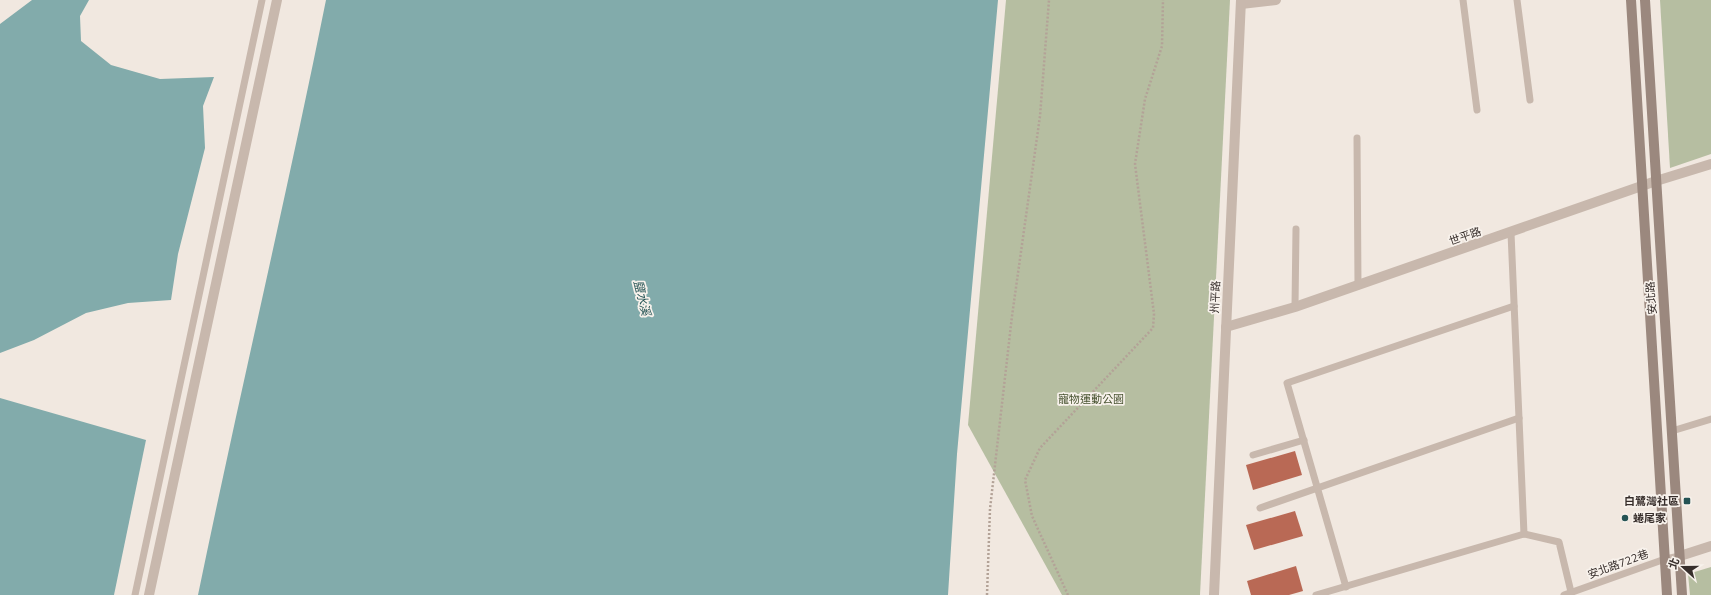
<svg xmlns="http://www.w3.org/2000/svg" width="1711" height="595" font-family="'Nunito Sans','Noto Sans TC',sans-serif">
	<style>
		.green { fill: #b6bea1 }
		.water { fill: #82abab }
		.building { fill: #b96955 }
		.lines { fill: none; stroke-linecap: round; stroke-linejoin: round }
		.path { stroke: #b3a297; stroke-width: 2.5; stroke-dasharray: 2 2; stroke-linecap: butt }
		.lane { stroke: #c8b8ad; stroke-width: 7 }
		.street { stroke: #c8b8ad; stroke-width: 10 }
		.secondary { stroke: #9b887e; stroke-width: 10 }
		.poi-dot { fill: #245354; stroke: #f8f2ec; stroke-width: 1.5 }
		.labels { text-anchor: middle; stroke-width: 3.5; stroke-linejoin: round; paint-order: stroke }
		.street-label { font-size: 11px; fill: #372e2b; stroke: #f8f2ec }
		.park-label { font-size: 11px; fill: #485331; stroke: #f8f2ec }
		.poi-label { font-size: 11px; font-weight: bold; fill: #372e2b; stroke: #f8f2ec; text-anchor: end }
		.water-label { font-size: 12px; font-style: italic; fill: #245354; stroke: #f8f2ec }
	</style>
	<rect width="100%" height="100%" fill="#f1e8e0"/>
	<g class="green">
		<polygon points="1006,0 1230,0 1200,595 1062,595 968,425"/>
		<polygon points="1660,0 1711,0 1711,154 1670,168"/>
		<polygon points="1711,567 1711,595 1690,595 1688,574"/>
	</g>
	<g class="water">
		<polygon points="32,0 89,0 80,16 81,41 111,65 160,79 214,77 203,106 205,148 178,254 171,300 128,303 86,313 34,340 0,353 0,24"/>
		<path d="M326,0H998L957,454L948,595H198C239,396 286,199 326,0Z"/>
		<polygon points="0,398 146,440 114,595 0,595"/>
	</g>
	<g class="building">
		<polygon points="1295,451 1302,475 1253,490 1246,465"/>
		<polygon points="1295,511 1303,536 1254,550 1246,525"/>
		<polygon points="1296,566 1303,591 1289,595 1251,595 1247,581"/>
	</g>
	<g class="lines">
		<g class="path">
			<polyline points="987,595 990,509 1012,316 1040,116 1049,0"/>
			<polyline points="1068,595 1032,516 1025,480 1040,448 1153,328 1154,314 1135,164 1145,99 1162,46 1163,0"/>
		</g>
		<g class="lane">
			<polyline points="1463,0 1477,110"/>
			<polyline points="1517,0 1530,100"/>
			<polyline points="1357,138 1358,286"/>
			<polyline points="1511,233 1524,534"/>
			<polyline points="1295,307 1296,229"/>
			<polyline points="1672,431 1711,419"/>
			<polyline points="1253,455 1304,440"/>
			<polyline points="1260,508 1519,418"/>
			<polyline points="1346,587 1287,383 1514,306"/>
			<polyline points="135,595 262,0"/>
			<polyline points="1316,595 1524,534 1559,542 1571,592"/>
			<polyline points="1564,595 1665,559 1680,556"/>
		</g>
		<g class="street">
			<polyline points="1241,4 1276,0"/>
			<polyline points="1226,327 1295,307 1656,181 1711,164"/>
			<polyline points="1680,556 1711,546"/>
			<polyline points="149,595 277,0"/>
			<polyline points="1214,595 1241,0"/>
		</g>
		<g class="secondary">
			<polyline points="1631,0 1667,595"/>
			<polyline points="1645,0 1682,595"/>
		</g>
	</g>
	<g class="poi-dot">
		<rect x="1683" y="497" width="8" height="8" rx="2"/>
		<circle cx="1625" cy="518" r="4"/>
	</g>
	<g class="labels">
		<g class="street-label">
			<text transform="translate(1465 236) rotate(-19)" y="4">世平路</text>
			<text transform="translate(1215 297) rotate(-87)" y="4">州平路</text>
			<text transform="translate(1651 298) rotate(-94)" y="4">安北路</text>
			<text transform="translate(1618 564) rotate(-20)" y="4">安北路722巷</text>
		</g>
		<g class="park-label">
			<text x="1091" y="403">寵物運動公園</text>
		</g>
		<g class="poi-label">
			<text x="1679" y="505">白鷺灣社區</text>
			<text x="1633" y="522" text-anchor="start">蜷尾家</text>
		</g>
		<g class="water-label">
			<text transform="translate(642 298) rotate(76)" y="4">鹽水溪</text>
		</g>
	</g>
	<g transform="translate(1683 567) rotate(291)" stroke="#f8f2ec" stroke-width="3" paint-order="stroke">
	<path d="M0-3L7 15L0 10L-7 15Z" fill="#372e2b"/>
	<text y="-6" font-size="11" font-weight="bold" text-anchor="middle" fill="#372e2b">北</text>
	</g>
</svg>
